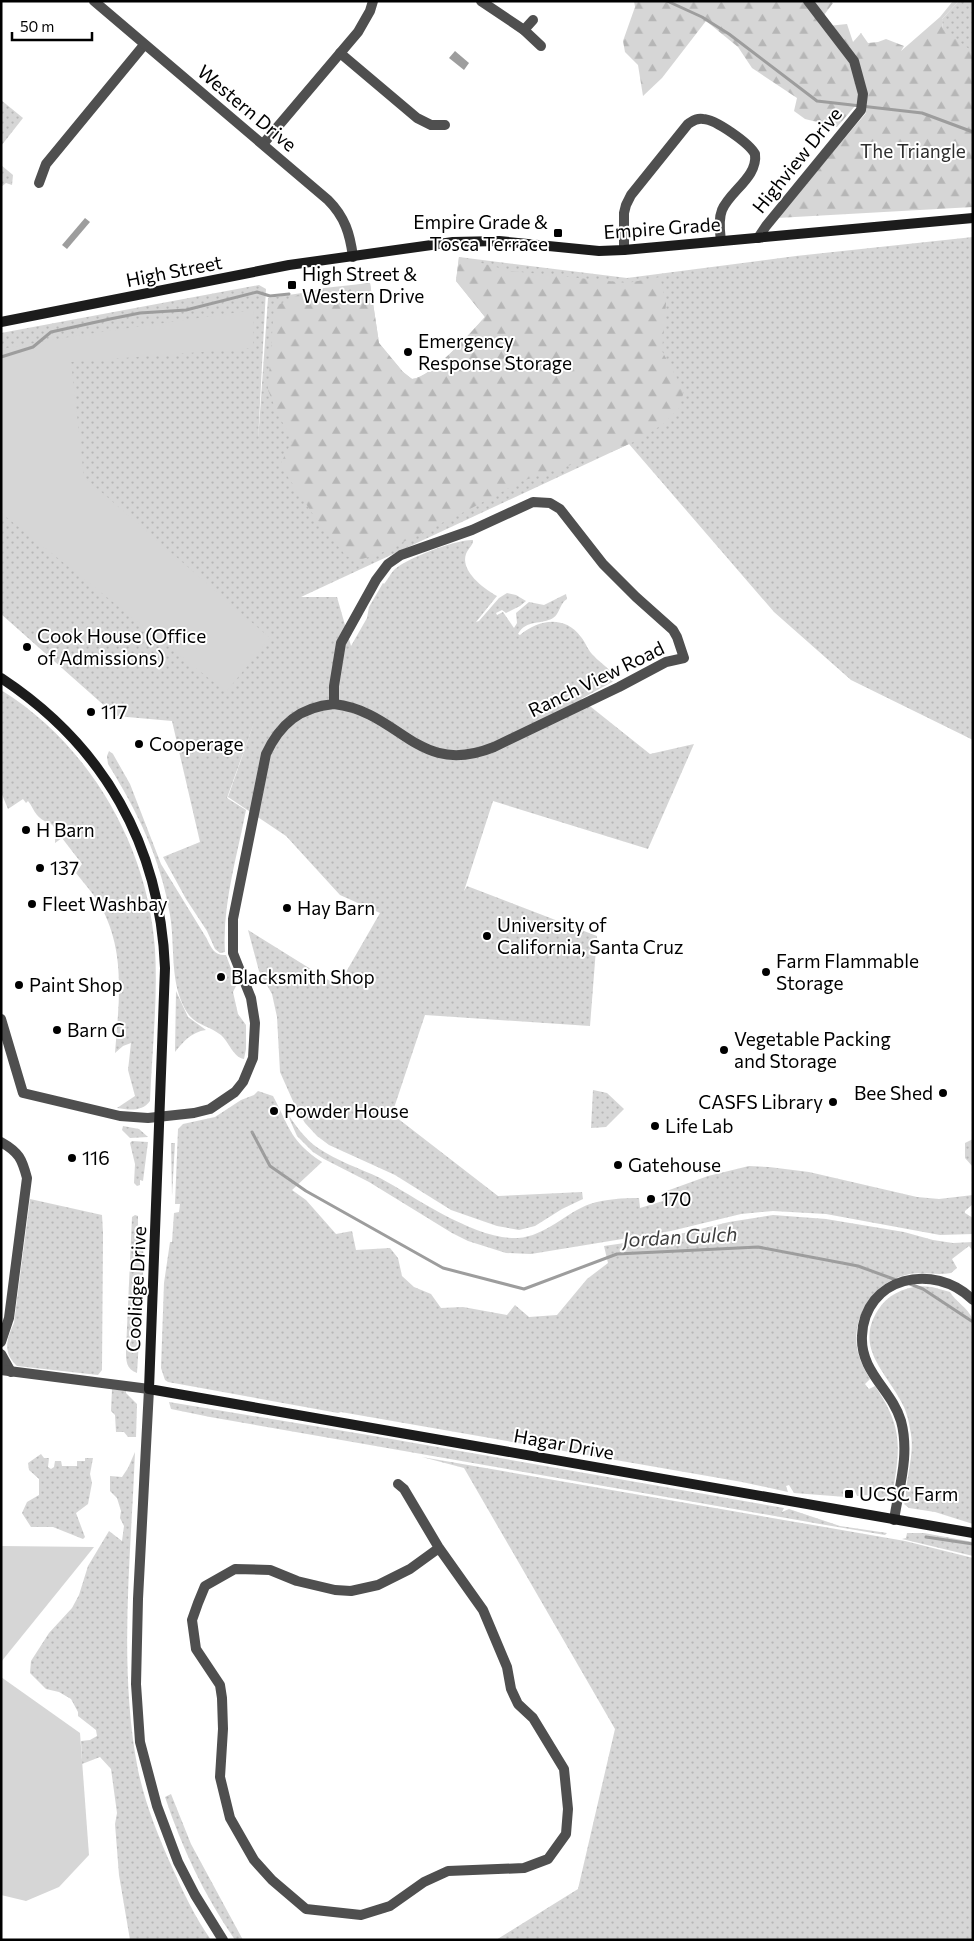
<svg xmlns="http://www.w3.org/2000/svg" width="974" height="1941" font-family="Commissioner,sans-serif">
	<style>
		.grass { fill: url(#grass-dots) }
		.forest { fill: url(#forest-firs) }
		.park { fill: #d6d6d6 }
		.water { fill: #9d9d9d }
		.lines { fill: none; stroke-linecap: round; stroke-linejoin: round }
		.stream { stroke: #9d9d9d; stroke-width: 3 }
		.minor { stroke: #4f4f4f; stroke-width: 10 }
		.tertiary { stroke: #4f4f4f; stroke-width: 10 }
		.secondary { stroke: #1c1c1c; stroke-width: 10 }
		.poi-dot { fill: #000; stroke: #fff; stroke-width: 2 }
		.labels { text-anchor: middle; stroke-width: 4; stroke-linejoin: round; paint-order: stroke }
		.street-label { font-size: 19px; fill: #000; stroke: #fff }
		.park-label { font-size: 19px; fill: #2d2d2d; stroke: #fff }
		.poi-label { font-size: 19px; fill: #000; stroke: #fff; text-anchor: start }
		.water-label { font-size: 20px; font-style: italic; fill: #3e3e3e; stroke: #fff }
	</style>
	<defs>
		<pattern id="grass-dots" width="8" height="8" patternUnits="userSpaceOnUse" patternTransform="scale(1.25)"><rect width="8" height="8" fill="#d6d6d6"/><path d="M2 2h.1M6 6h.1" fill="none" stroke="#b6b6b6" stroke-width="1.8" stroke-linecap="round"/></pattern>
		<pattern id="forest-firs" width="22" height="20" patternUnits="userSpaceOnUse" patternTransform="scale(1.25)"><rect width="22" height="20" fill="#d6d6d6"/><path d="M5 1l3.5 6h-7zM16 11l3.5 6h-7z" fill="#b6b6b6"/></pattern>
	</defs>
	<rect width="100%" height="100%" fill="#fff"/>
	<g class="grass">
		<polygon points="959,1 973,1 973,54 943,31 942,19"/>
		<polygon points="1,100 23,118 1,146"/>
		<polygon points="1,165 13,175 12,185 6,183 1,187"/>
		<path d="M973,237V740L851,680L774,612L629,444L301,597H337L351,646L367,618L369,607L383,583L384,584C389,578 390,574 395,569C407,558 458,539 473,540C473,546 468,548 466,554C460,571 484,589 497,596L476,622L479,621L499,598L507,593L516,595L526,601L520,606L506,613L502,610L496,613L497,615L503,612L514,628L517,623L516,613L529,602L544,605L566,594L567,599C559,604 560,614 553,618C542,625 526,619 518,634L520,635C539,619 565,615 581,637C586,643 588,651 594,656C601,664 612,669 614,679L612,682L581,699L650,754L694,744L648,849L493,801L464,891L467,886L597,936L590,1026L425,1015L392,1114L498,1196L582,1192L583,1199L562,1209L535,1226L519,1230L497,1226L451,1210L395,1175L329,1145L317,1136L305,1123L296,1108L280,1072L277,1017L272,994L259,971L248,930L338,986L380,913L340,895L286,836L228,797L255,720L227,798L246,810C237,857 222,905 225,952L220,953L215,949L207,931L186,899L163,857L200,842L172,721L116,716L1,614V333L259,285L266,289L258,441L268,298L370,283L379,343L403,372L412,379C433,377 470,333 485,317L456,281L459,257L627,278L796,256Z"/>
		<path d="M1,690C89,744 148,846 155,949C158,999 152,1051 150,1101C142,1112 129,1110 117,1108L135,1096L128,1070L131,1043L123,1046L115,1053C119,1000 127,948 97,900C91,891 83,882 76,873L82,864L62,838L55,843C56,816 50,829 37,815C33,810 32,806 28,801L26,803L23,799L8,809L1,792Z"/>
		<path d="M109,751L113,754L130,784L161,864L207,939C211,948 215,956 226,955L236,982V986L233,992L238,1014L246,1025V1049L244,1059C233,1057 229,1042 221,1035C207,1024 192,1026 183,1005C170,978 175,944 170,915C161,859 137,811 108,764L107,756Z"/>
		<path d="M176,991L188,1017L206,1030C191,1032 183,1042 175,1052Z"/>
		<polygon points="593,1090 607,1093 624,1109 606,1127 591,1128"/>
		<path d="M258,1091L273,1096C290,1128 290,1141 322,1162L292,1190L306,1200L336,1234L352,1231L356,1250L390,1248L398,1258L402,1276L414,1287L431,1294L441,1308L463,1307L507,1315L515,1305L529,1317L557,1315L587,1279L608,1263L604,1246L672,1236L729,1222L773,1215L826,1219L904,1232L933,1240L953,1243L973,1242V1251L969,1246L952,1259L957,1268L951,1273C936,1276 921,1271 906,1275C874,1282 852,1316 857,1348C859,1359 864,1369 870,1379L865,1384L869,1389L875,1386C904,1429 900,1448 892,1497L890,1496L883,1500L875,1499L868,1495L857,1496L855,1491L850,1490L849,1494H846V1497L794,1493L789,1485L786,1486L788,1492L742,1482L341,1412L338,1413L168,1382L165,1380L161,1368L164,1283L170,1242H172L174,1213L179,1212L180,1204H175L178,1129L183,1124L215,1117L241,1100L254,1095Z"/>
		<path d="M286,1111C295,1125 305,1139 318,1148C337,1161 359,1168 380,1178C417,1198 475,1240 518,1238C546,1236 565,1213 590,1204C605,1199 623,1198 639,1198L640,1208L663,1201L661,1193L708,1176L749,1166L769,1167L809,1172L917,1197L939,1199L973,1195V1204L965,1211V1213L973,1218V1234L940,1235L826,1214L773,1211L741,1214L671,1231L531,1254L506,1253L468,1241L452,1233L369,1182L324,1159L313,1152L297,1136Z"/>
		<polygon points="123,1126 139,1129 148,1137 130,1138 122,1130"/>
		<polygon points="973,1139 973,1167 965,1158 965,1143"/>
		<polygon points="132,1141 148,1142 143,1181 140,1180 140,1185 137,1186 134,1183 135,1164 130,1143"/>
		<polygon points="171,1143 175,1143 172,1196"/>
		<path d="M30,1199L102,1215L103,1233L102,1370L98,1375L17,1366C2,1352 7,1339 14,1323Z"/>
		<path d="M135,1215L138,1216V1226L141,1227L144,1259L137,1373C126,1369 126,1361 126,1350L132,1217Z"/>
		<path d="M920,1286L932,1287L950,1292C955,1301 968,1308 972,1318L973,1524L935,1512L909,1508L904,1504L906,1501C905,1477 916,1454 910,1429C909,1422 907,1414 904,1407C889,1374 853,1349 878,1310C887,1295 903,1288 920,1286Z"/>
		<polygon points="112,1389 126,1391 126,1393 137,1404 136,1437 128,1437 124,1432 116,1432 115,1415 111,1411"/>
		<polygon points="169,1402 380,1437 784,1508 782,1512 789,1509 840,1526 887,1533 885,1535 820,1524 210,1417 171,1409"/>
		<path d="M135,1452C131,1557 118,1666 138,1770C145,1803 158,1836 172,1867C183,1892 195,1917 211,1940H130L119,1875L115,1824L117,1813L111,1769L100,1757L82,1764L81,1741L90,1740L97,1736L96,1730L78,1716V1712L71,1699L59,1692L46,1689L30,1673L31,1661L49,1633L72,1608L79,1595L88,1566L109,1531L122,1541L124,1526L120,1518L121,1511L117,1498L110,1491V1476L122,1477L128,1468Z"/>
		<polygon points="41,1454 44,1458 49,1458 48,1467 51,1469 54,1467 55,1461 61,1461 62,1466 77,1466 77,1461 85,1461 85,1458 93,1458 90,1474 92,1483 88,1504 76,1513 85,1537 83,1539 53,1527 31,1527 22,1513 27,1502 39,1495 39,1479 29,1470 28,1463"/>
		<polygon points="422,1457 905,1541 973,1558 973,1940 496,1940 578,1889 615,1729 464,1468"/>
		<polygon points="907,1533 924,1533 973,1542 973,1556 902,1539 906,1538"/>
		<path d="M171,1794L191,1844L243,1940H235C204,1895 182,1848 165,1797Z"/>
	</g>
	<g class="forest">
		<polygon points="634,1 830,1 833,3 824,15 828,26 847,24 853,42 861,33 868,43 878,42 886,39 904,46 901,51 940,17 953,1 959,1 942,19 943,29 973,52 973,207 777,218 866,113 855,106 837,127 805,119 794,111 797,98 752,68 738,47 706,21 662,78 643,96 638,65 625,52 623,41 635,7"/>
		<path d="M459,257L511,271L627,283L660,277L666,303L662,351L684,391L679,408L663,424L642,438L616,450L522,481L468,510L379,554L359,560L346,556L312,513L280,465L293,439L279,417L268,390L274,307L300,294L324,288L370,283L379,343L403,372L412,379C432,377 470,333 485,317L456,281Z"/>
	</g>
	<g class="park">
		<polygon points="254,310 253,348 71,362 84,477 270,638 226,692 1,513 1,349 81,335"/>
		<polygon points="1,1546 94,1547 1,1662"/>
		<polygon points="1,1677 80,1733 89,1855 59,1887 26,1901 1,1895"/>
	</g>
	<g class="water">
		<polygon points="455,51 469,63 464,70 449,58"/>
		<polygon points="85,218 90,222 67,249 62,245"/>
	</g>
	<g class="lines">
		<g class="stream">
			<polyline points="667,1 702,17 729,34 817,101 922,113 973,132"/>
			<polyline points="1,357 33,347 51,332 110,319 140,313 186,310 257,292 270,296 289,294"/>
			<polyline points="252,1132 270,1166 306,1191 443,1268 524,1289 617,1254 758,1247 858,1266 899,1281"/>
			<polyline points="910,1284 923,1289 973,1322"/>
			<polyline points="926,1537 973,1544"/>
		</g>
		<g class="minor">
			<polyline points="481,1 524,30 541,46"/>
			<polyline points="524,30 533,20"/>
			<polyline points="340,53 417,118 431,125 445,125"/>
			<polyline points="263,144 358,32 370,11 373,1"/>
			<polyline points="39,183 46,164 144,45"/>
			<polyline points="758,238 766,226 861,110 863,94 854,61 808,1"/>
			<path d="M624,250V213L626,205L631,195L688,124C693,121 696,118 703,119C715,119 749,143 755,154C758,177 730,191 722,210C718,220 720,231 721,241"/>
			<path d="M1,1019L23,1093L120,1116L148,1118L194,1113L210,1109L235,1092L243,1082L253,1058L255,1023L251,998L233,953V919L266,754C280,724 300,707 334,704V686L341,643L376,580L388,564L401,555L472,530L533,502L550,503L560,509L603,564L636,597L673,630L677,637L684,658L666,662L619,687L494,747C417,778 402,712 334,704"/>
			<path d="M1,1142C19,1152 22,1159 27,1178L9,1318L1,1342"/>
			<polyline points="1,1354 11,1372"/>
			<polyline points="1,1370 149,1389"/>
			<polyline points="398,1484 404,1489 439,1548 483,1610 507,1667 511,1689 518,1704 533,1718 564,1769 568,1809 566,1834 548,1859 524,1868 448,1871 424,1882 390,1906 361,1915 306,1909 272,1880 254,1860 230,1818 220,1777 223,1729 222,1698 220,1685 196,1649 192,1620 198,1603 205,1586 235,1569 270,1570 297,1581 335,1590 351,1591 378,1585 410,1569 439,1548"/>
			<path d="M894,1520C899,1487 910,1455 901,1421C892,1390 860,1372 862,1336C864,1277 934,1261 973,1300"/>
		</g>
		<g class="tertiary">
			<path d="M94,1L328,200C345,217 350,234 353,257"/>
			<polyline points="149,1389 138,1599 136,1684 140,1742 157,1806 178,1862 195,1895 223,1940"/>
		</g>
		<g class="secondary">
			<polyline points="1,322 289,265 453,242 499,241 599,251 624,250 973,218"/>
			<path d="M1,678C104,746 160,845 165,968L149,1389L973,1533"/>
		</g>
	</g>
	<g class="poi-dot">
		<rect x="553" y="228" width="10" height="10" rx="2.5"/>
		<rect x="287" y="280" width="10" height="10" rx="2.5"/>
		<circle cx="408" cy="352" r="5"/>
		<circle cx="27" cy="647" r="5"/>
		<circle cx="91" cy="712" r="5"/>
		<circle cx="139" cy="744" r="5"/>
		<circle cx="26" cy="830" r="5"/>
		<circle cx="40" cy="868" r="5"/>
		<circle cx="32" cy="904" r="5"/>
		<circle cx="287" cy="908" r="5"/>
		<circle cx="487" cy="936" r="5"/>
		<circle cx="766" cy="972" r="5"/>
		<circle cx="221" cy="977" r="5"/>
		<circle cx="19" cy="985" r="5"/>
		<circle cx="57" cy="1030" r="5"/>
		<circle cx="724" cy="1050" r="5"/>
		<circle cx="943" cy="1093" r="5"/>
		<circle cx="833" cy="1102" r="5"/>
		<circle cx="274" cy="1111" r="5"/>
		<circle cx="655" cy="1126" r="5"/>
		<circle cx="72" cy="1158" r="5"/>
		<circle cx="618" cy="1165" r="5"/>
		<circle cx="651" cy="1199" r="5"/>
		<rect x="844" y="1489" width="10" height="10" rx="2.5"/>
	</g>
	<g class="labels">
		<g class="street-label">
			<text transform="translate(247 108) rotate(40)" y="7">Western Drive</text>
			<text transform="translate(797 160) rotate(-51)" y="7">Highview Drive</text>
			<text transform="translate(662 228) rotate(-4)" y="7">Empire Grade</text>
			<text transform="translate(174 271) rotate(-11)" y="7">High Street</text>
			<text transform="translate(596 679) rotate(-26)" y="7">Ranch View Road</text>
			<text transform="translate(136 1289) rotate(-87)" y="7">Coolidge Drive</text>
			<text transform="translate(564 1444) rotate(10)" y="7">Hagar Drive</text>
		</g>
		<g class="park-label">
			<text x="913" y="158">The Triangle</text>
		</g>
		<g class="poi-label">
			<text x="548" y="229" text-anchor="end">Empire Grade &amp;<tspan x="548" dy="22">Tosca Terrace</tspan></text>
			<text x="302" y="281">High Street &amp;<tspan x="302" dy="22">Western Drive</tspan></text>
			<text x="418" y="348">Emergency<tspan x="418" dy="22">Response Storage</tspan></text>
			<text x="37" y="643">Cook House (Office<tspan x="37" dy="22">of Admissions)</tspan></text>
			<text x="101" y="719">117</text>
			<text x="149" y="751">Cooperage</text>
			<text x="36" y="837">H Barn</text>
			<text x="50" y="875">137</text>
			<text x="42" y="911">Fleet Washbay</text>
			<text x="297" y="915">Hay Barn</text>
			<text x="497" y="932">University of<tspan x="497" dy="22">California, Santa Cruz</tspan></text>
			<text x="776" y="968">Farm Flammable<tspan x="776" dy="22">Storage</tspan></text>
			<text x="231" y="984">Blacksmith Shop</text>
			<text x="29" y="992">Paint Shop</text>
			<text x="67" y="1037">Barn G</text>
			<text x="734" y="1046">Vegetable Packing<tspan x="734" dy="22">and Storage</tspan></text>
			<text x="933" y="1100" text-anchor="end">Bee Shed</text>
			<text x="823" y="1109" text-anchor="end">CASFS Library</text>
			<text x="284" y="1118">Powder House</text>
			<text x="665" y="1133">Life Lab</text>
			<text x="82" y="1165">116</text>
			<text x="628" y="1172">Gatehouse</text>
			<text x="661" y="1206">170</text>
			<text x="859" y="1501">UCSC Farm</text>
		</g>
		<g class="water-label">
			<text transform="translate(680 1237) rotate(-3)" y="7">Jordan Gulch</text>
		</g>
	</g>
	<rect width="974" height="1941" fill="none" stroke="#000000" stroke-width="5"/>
	<path d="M12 32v8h80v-8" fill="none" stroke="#000000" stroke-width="2.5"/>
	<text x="20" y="32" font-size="15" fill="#000000" stroke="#ffffff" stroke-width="4" paint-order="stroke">50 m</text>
</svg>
